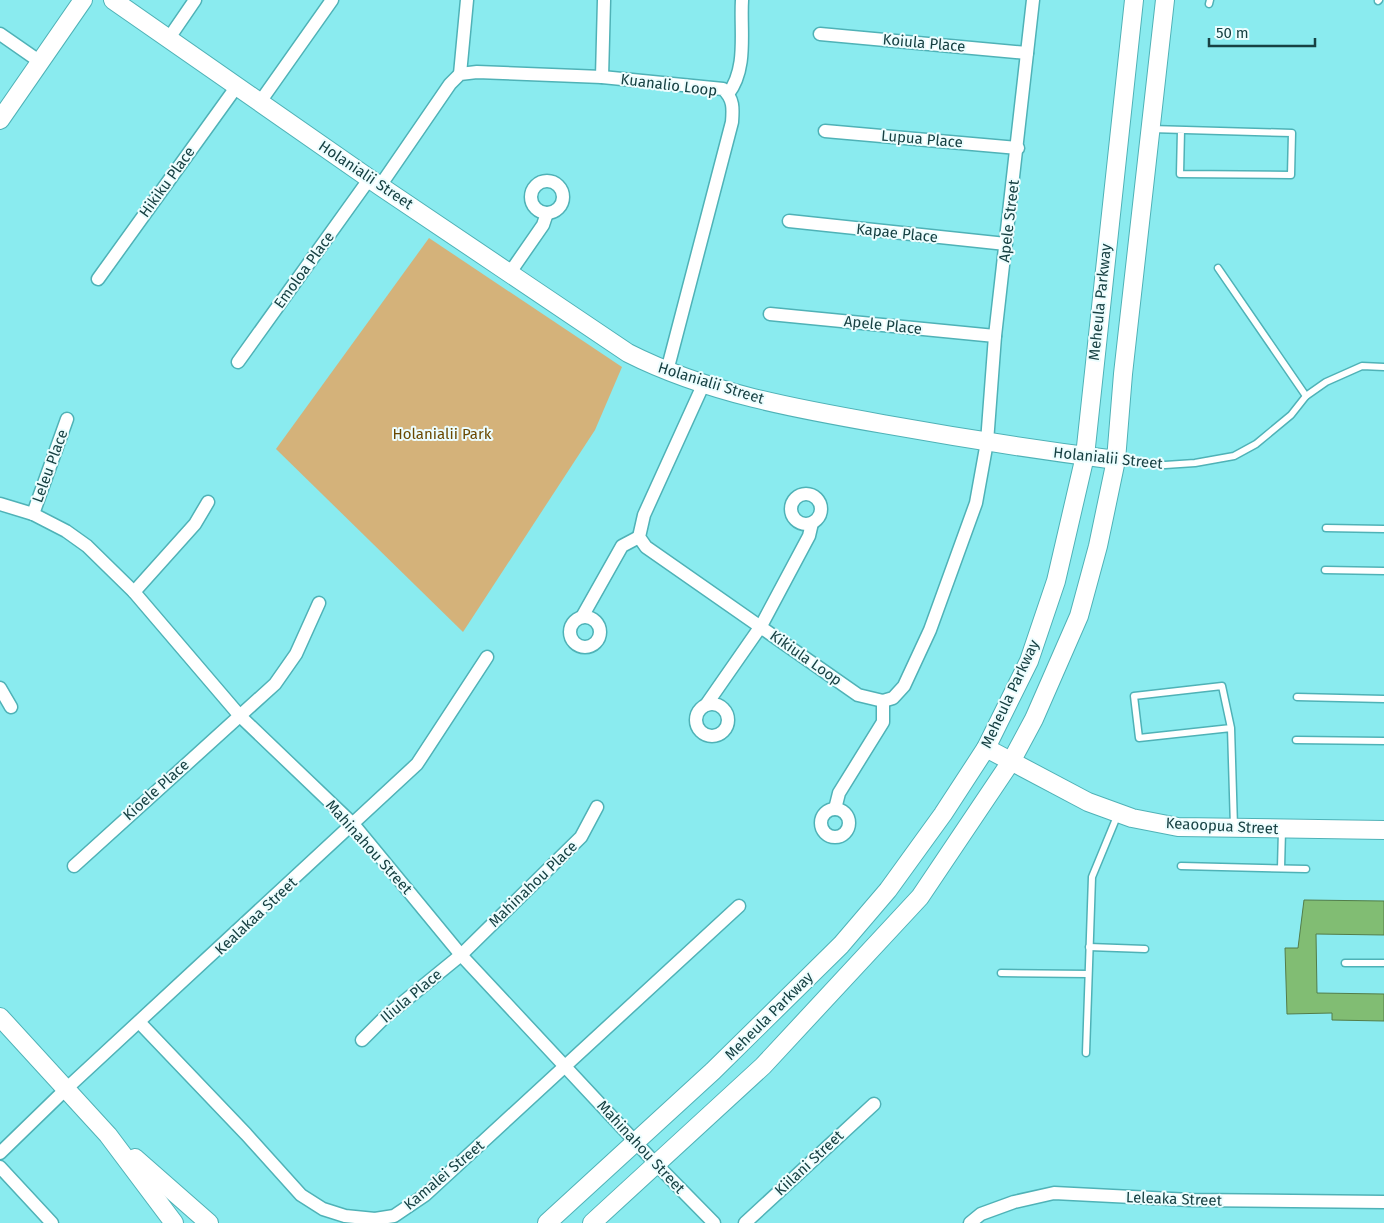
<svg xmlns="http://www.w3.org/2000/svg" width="1384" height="1223" font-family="'Fira Sans',sans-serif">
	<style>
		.green { fill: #d4b27a }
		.building { fill: #81bd73; stroke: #537d49 }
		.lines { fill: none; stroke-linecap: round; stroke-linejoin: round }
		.lane-casing { stroke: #4fb2b7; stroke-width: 9 }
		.street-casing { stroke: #4fb2b7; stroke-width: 15 }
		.secondary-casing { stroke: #4fb2b7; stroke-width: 20 }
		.lane { stroke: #fff; stroke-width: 6 }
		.street { stroke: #fff; stroke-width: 12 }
		.secondary { stroke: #fff; stroke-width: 18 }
		.labels { text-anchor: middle; stroke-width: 4; stroke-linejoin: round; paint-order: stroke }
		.street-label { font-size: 15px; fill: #174143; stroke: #ecfdfe }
		.park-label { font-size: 15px; fill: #6a4900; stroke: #ecfdfe }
	</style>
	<rect width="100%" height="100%" fill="#8aebef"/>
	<polygon class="green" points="429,238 622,367 595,430 463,632 276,449"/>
	<polygon class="building" points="1304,900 1384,901 1384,935 1316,934 1317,993 1384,994 1384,1021 1332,1020 1332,1013 1287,1014 1285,948 1298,948"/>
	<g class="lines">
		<defs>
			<g id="lane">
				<polyline points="1378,1 1379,0"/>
				<polyline points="1209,4 1210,0"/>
				<polyline points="1151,129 1292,133 1291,175 1180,174 1181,130"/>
				<polyline points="1218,268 1306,396"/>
				<polyline points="1117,460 1165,465 1195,463 1234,456 1256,444 1291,415 1306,396 1326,382 1362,366 1384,367"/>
				<polyline points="1326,528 1384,529"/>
				<polyline points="1325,570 1384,571"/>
				<polyline points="1297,697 1384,699"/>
				<polyline points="1231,728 1139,738 1134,696 1222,686 1231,728 1234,827"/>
				<polyline points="1296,740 1384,741"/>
				<polyline points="1181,866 1306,869"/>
				<polyline points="1281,868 1282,830"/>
				<polyline points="1089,947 1145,949"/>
				<polyline points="1345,963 1384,963"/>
				<polyline points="1001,973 1088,974"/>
				<polyline points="1086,1053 1092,877 1118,814"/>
			</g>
			<g id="street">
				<polyline points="0,34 39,61"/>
				<polyline points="820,34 1027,53"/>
				<polyline points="169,38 195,0"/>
				<polyline points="460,74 467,0"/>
				<polyline points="602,77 604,0"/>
				<path d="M728,94C748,68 740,31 742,0"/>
				<polyline points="260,102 332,0"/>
				<polyline points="825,131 1018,148"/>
				<circle cx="547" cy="197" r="16"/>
				<path d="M380,186L450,84L460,74L477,72L602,77L723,89C734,99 733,109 732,122L667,371"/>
				<polyline points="789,221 1006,244"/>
				<polyline points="509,274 543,225 547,213"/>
				<polyline points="98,279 237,86"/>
				<polyline points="770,314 995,336"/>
				<polyline points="238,362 370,178"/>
				<polyline points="704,383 644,515 639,537 646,547 858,695 883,701 893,698 904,686 930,630 976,503 987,442 995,336 1033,0"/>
				<circle cx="806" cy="509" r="15"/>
				<polyline points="0,504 33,514 66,531 87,546 134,592 240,716 354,825 461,955 656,1164 714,1223"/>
				<polyline points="33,514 67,419"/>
				<polyline points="134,592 195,524 208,502"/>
				<circle cx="585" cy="632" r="15"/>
				<polyline points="582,617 622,546 639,537"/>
				<polyline points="0,688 11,707"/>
				<circle cx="712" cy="720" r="16"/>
				<polyline points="706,705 761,626 809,536 812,523"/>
				<circle cx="835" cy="823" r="14"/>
				<polyline points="835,809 839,793 883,722 883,701"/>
				<polyline points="74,866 275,684 296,654 319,603"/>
				<polyline points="140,1023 246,1134 301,1195 323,1209 345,1216 375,1219 394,1216 425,1195 739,906"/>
				<polyline points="362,1040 385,1017 461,955 581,837 597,807"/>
				<polyline points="0,1153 66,1089 417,764 487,657"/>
				<polyline points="0,1167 52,1223"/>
				<polyline points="745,1223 874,1104"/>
				<polyline points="970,1223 981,1214 1014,1202 1054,1193 1191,1200 1384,1202"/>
			</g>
			<g id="secondary">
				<path d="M113,0L380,186L628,353C707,393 797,409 883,424C961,438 1038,450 1116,460"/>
				<polyline points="0,120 83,0"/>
				<polyline points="986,748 1088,802 1132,818 1178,827 1384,830"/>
				<polyline points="0,1017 108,1135 174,1223"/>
				<polyline points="135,1158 209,1223"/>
				<polyline points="547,1223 713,1071 841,945 888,890 943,814 986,748 1029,661 1056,581 1085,456 1134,0"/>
				<polyline points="592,1223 763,1066 920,897 1012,760 1034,719 1079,616 1098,546 1116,460 1123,374 1165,0"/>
			</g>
		</defs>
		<use href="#lane" class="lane-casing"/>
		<use href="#street" class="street-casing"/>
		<use href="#secondary" class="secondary-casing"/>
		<use href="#lane" class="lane"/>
		<use href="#street" class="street"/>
		<use href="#secondary" class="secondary"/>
	</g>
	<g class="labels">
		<g class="street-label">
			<text transform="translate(924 43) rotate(5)" y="5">Koiula Place</text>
			<text transform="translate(669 85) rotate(7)" y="5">Kuanalio Loop</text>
			<text transform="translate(922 139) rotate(5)" y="5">Lupua Place</text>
			<text transform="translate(366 175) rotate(34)" y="5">Holanialii Street</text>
			<text transform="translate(167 182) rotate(-54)" y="5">Hikiku Place</text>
			<text transform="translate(1009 221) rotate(-83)" y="5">Apele Street</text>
			<text transform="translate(897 233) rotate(6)" y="5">Kapae Place</text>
			<text transform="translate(304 270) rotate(-54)" y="5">Emoloa Place</text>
			<text transform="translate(1100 302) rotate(-84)" y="5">Meheula Parkway</text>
			<text transform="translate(883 325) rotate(6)" y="5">Apele Place</text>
			<text transform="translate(711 383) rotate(17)" y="5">Holanialii Street</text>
			<text transform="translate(1108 458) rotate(6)" y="5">Holanialii Street</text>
			<text transform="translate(50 466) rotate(-70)" y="5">Leleu Place</text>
			<text transform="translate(806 658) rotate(35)" y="5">Kikiula Loop</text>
			<text transform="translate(1010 694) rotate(-65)" y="5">Meheula Parkway</text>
			<text transform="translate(156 790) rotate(-42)" y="5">Kioele Place</text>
			<text transform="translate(1222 826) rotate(3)" y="5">Keaoopua Street</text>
			<text transform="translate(369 847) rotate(48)" y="5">Mahinahou Street</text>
			<text transform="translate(533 884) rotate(-44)" y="5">Mahinahou Place</text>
			<text transform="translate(256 916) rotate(-43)" y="5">Kealakaa Street</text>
			<text transform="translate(411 996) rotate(-40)" y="5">Iliula Place</text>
			<text transform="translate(769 1016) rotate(-45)" y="5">Meheula Parkway</text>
			<text transform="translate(641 1147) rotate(47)" y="5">Mahinahou Street</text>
			<text transform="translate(809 1163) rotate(-43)" y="5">Kiilani Street</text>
			<text transform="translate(444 1175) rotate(-40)" y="5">Kamalei Street</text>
			<text transform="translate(1174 1199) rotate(2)" y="5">Leleaka Street</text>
		</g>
		<g class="park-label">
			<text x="442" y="439">Holanialii Park</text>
		</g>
	</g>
	<path d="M1209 38v8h106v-8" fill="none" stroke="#174143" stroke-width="2.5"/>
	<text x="1216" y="38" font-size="15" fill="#174143" stroke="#ecfdfe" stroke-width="4" paint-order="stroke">50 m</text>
</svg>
